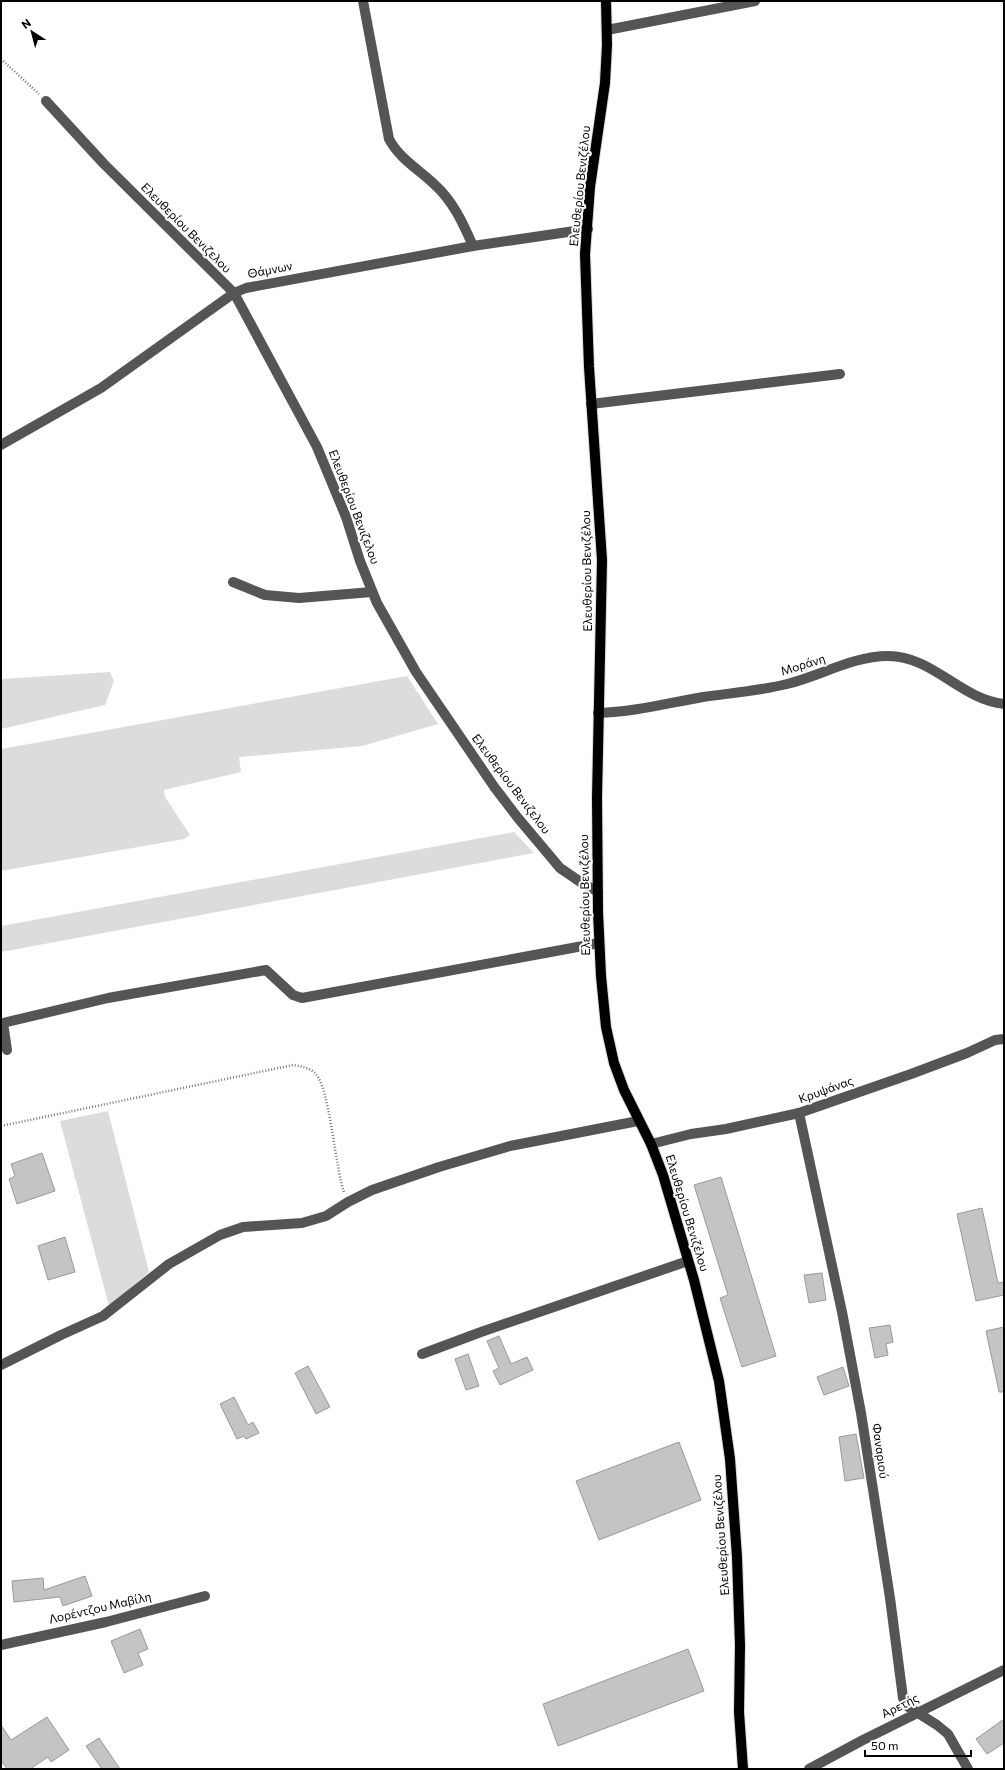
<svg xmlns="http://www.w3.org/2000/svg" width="1005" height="1770" font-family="Commissioner,sans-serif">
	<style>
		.green { fill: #dcdcdc }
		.building { fill: #c4c4c4; stroke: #999 }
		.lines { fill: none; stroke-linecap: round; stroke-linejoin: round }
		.major-casing { stroke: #dbdbdb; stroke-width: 12 }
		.path { stroke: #777; stroke-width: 2.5; stroke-dasharray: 1 2; stroke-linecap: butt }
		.minor { stroke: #555; stroke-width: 10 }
		.major { stroke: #000; stroke-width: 10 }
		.labels { text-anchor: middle; stroke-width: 4; stroke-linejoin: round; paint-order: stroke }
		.street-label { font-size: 12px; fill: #000; stroke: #fff }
	</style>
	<rect width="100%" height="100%" fill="#fff"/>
	<g class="green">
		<polygon points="110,672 114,681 105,705 1,729 1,679"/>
		<polygon points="407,676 438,724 362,746 239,757 241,772 164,790 165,797 190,835 184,839 1,871 1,749"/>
		<polygon points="514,832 534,853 1,952 1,926"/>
		<polygon points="108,1111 149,1272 109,1306 60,1121"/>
	</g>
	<g class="building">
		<polygon points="42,1153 55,1191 17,1204 9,1179 15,1176 11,1164"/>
		<polygon points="721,1177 776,1356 742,1367 720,1298 728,1295 694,1185"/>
		<polygon points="982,1208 998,1283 1004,1282 1004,1295 976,1301 957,1214"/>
		<polygon points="65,1237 75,1272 48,1280 38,1246"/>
		<polygon points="822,1273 826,1300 809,1303 804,1275"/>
		<polygon points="890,1325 893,1342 886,1344 888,1355 875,1358 869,1328"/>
		<polygon points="1004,1327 1004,1392 999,1392 986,1331"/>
		<polygon points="499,1336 511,1364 527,1357 533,1370 500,1385 493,1371 499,1368 487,1341"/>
		<polygon points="468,1354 479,1386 466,1390 455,1359"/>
		<polygon points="308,1366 330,1407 316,1414 295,1373"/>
		<polygon points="843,1367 849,1386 824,1395 817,1377"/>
		<polygon points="234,1397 248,1425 253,1422 259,1433 246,1439 244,1436 237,1439 220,1404"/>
		<polygon points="856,1434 864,1478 845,1481 839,1437"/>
		<polygon points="679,1442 701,1500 599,1540 576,1481"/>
		<polygon points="85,1576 92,1596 63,1606 60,1597 14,1602 12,1581 43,1578 44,1590"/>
		<polygon points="140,1629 148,1649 138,1653 143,1665 124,1673 111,1641"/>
		<polygon points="688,1649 704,1691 558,1746 543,1704"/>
		<polygon points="47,1717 69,1750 51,1762 48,1757 30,1769 7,1769 1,1760 1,1725 11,1740"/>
		<polygon points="1004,1719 1004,1743 987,1754 976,1739"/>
		<polygon points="99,1738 120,1769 102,1769 86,1746"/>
	</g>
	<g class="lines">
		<defs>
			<polyline id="major" points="606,1 607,45 605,83 590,187 585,254 589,367 602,560 597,798 598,912 601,976 606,1027 614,1063 624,1090 651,1144 663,1175 694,1280 719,1381 730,1459 737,1557 740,1645 739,1712 743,1769"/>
		</defs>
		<use href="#major" class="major-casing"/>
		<g class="path">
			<polyline points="1,59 39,94"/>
			<path d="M1,1126L293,1065C301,1066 309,1068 315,1073C330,1088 335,1167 344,1192"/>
		</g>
		<g class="minor">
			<path d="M363,1L389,139C399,158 418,169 434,184C453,201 463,223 473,246"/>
			<polyline points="607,30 755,1"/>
			<polyline points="46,101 104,164 234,293 317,447 346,517 360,561 377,603 416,672 495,788 518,818 560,868 582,883 598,892"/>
			<polyline points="591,404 840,374"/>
			<polyline points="1,445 101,388 234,293 246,288 473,246 588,229"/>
			<polyline points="233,582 265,595 299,598 372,592"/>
			<path d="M598,713C634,712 668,703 703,697C731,693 759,691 787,684C820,676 853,656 888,656C933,656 960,699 1004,704"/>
			<polyline points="7,1050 3,1023 108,998 266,970 293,995 302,998 599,943"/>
			<polyline points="799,1113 842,1312 861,1413 890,1598 903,1698 907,1706 937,1725 948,1734 968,1769"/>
			<polyline points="651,1144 691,1134 726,1129 799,1113 911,1074 967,1053 995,1040 1004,1039"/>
			<polyline points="422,1354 481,1332 688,1261"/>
			<polyline points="1,1365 61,1335 103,1316 169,1264 220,1235 243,1227 302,1223 326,1216 348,1202 372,1190 439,1167 510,1146 638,1121"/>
			<polyline points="1,1645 106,1622 205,1596"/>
			<polyline points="809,1769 863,1740 1004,1670"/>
		</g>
		<use href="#major" class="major"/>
	</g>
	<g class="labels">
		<g class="street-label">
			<text transform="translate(580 186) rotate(-84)" y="4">Ελευθερίου Βενιζέλου</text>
			<text transform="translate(186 228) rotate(45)" y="4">Ελευθερίου Βενιζελου</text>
			<text transform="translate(270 270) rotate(-11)" y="4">Θάμνων</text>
			<text transform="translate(354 507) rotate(69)" y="4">Ελευθερίου Βενιζελου</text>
			<text transform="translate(587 571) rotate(-91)" y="4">Ελευθερίου Βενιζέλου</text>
			<text transform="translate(803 665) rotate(-17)" y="4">Μοράνη</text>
			<text transform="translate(511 784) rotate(53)" y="4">Ελευθερίου Βενιζελου</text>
			<text transform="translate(585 895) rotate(-91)" y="4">Ελευθερίου Βενιζέλου</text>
			<text transform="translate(826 1090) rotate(-20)" y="4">Κρυψάνας</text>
			<text transform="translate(687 1213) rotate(73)" y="4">Ελευθερίου Βενιζέλου</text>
			<text transform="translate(880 1451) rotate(82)" y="4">Φαναριού</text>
			<text transform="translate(721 1535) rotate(-94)" y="4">Ελευθερίου Βενιζέλου</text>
			<text transform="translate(100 1608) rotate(-13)" y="4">Λορέντζου Μαβίλη</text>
			<text transform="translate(900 1706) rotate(-27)" y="4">Αρετής</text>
		</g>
	</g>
	<rect width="1005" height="1770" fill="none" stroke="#000000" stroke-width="4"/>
	<g transform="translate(32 32) rotate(324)" stroke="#ffffff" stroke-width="3" paint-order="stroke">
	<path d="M0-3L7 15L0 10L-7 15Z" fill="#000000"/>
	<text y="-6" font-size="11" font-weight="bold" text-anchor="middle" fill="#000000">N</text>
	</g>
	<path d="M865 1750v6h106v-6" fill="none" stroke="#000000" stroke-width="2"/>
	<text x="871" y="1750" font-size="12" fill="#000000" stroke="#ffffff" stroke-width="3" paint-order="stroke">50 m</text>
</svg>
